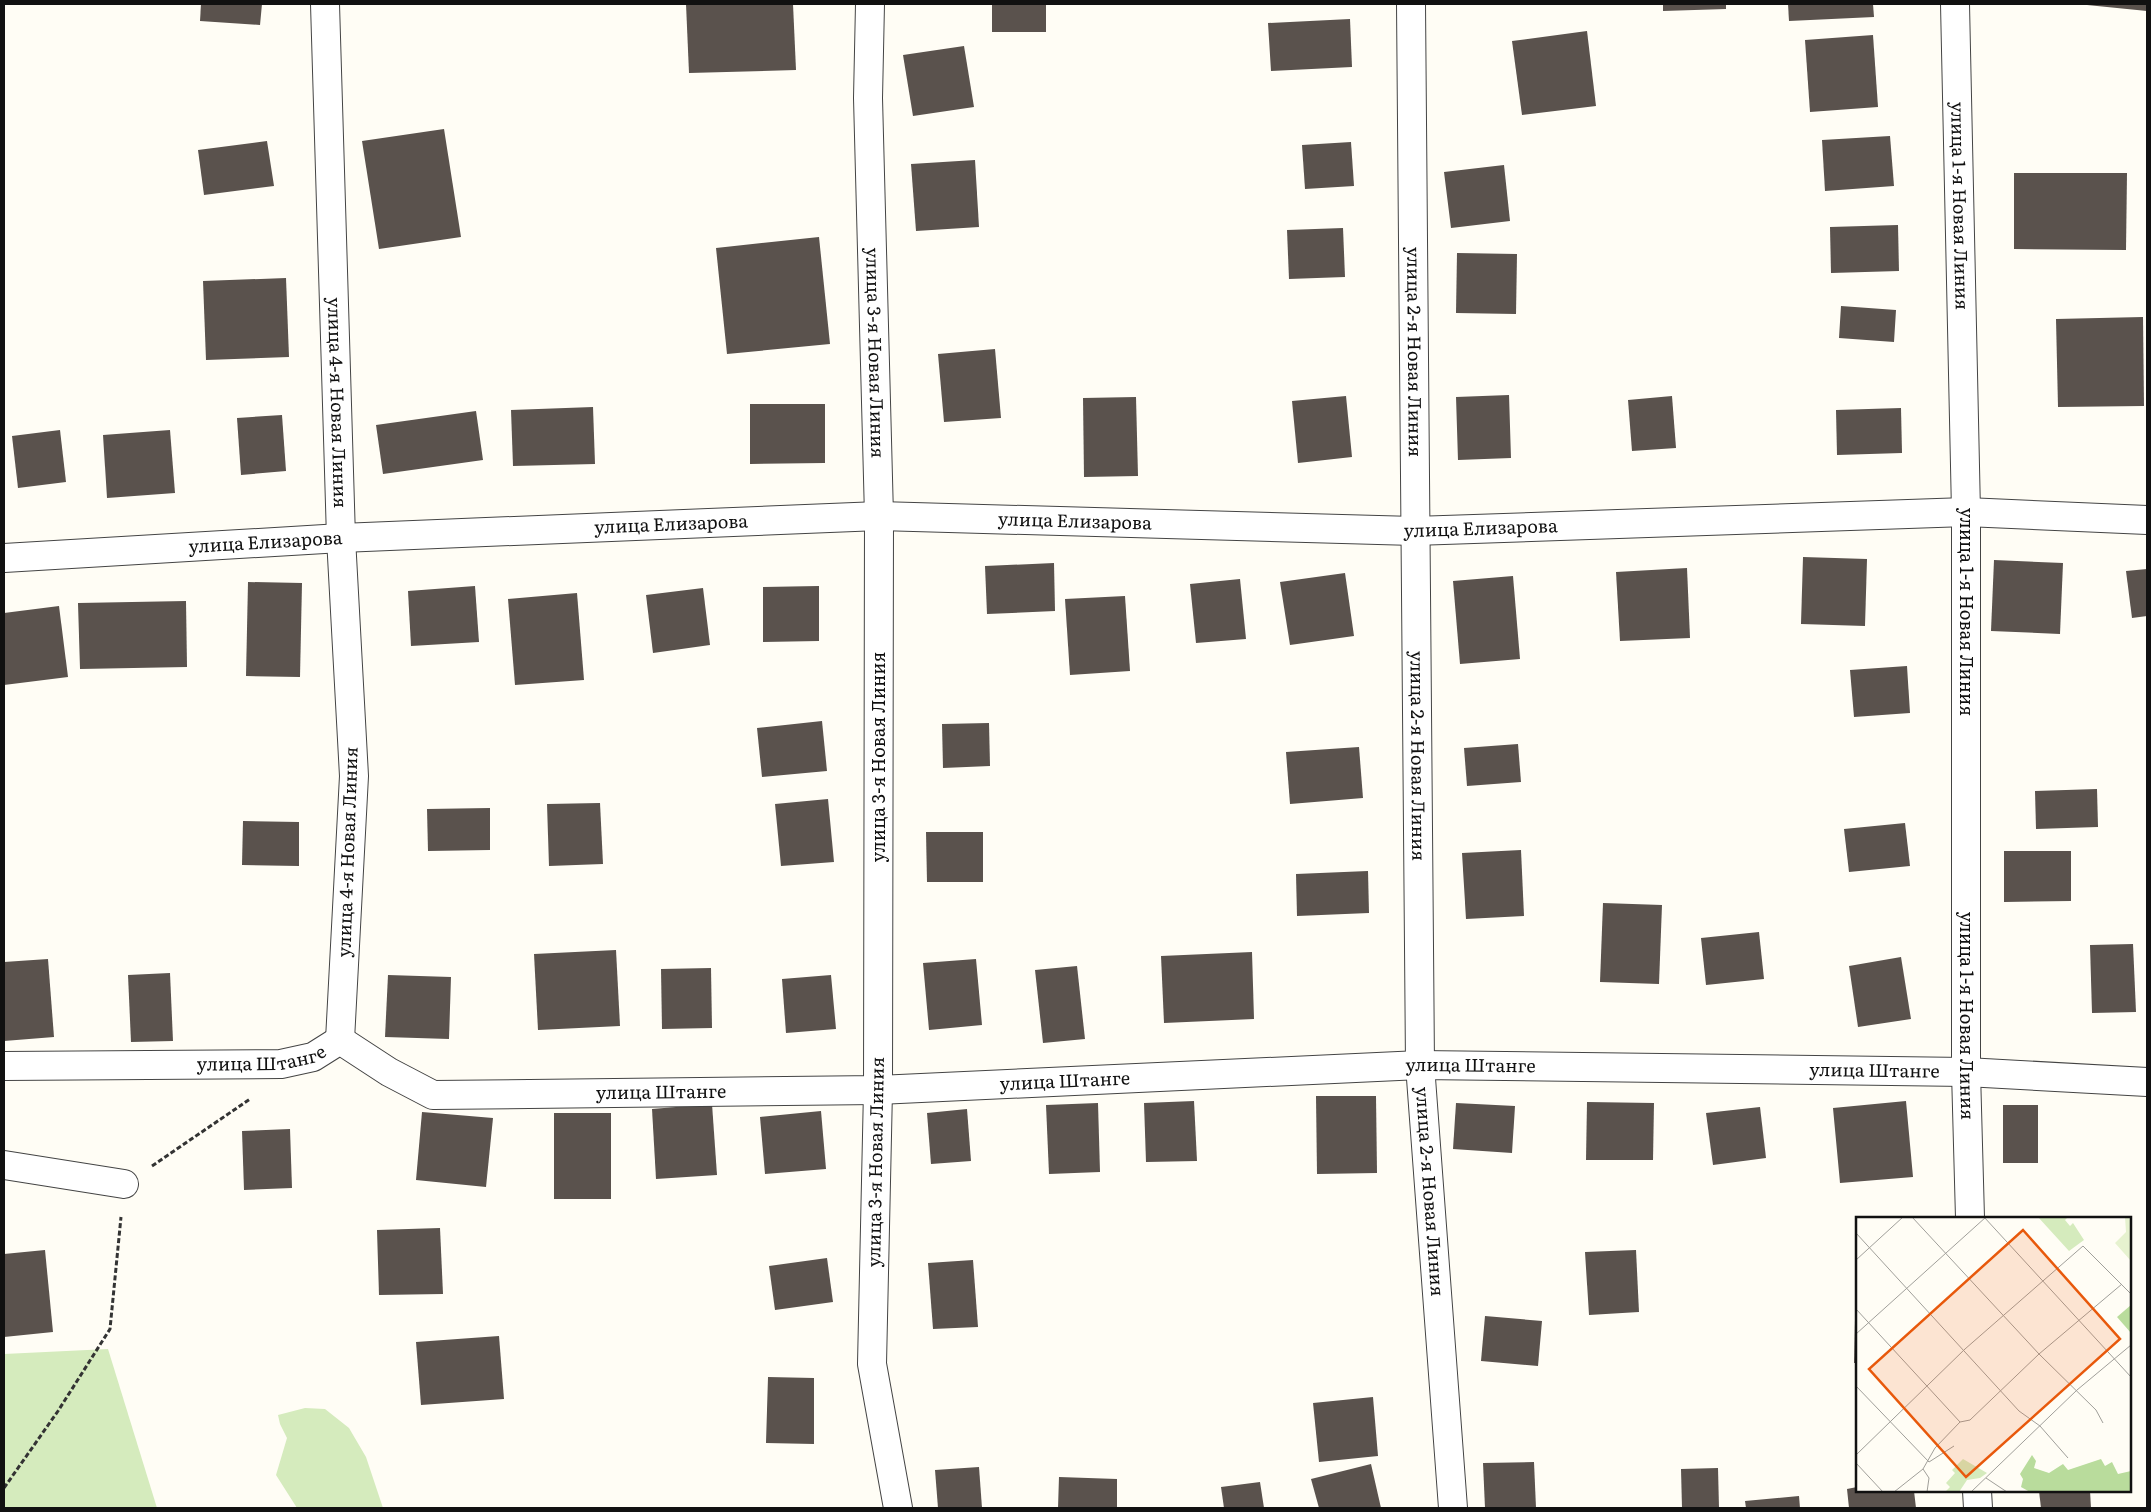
<svg xmlns="http://www.w3.org/2000/svg" width="2151" height="1512" font-family="Literata,serif">
	<style>
		.green { fill: #d5ebbd }
		.building { fill: #5a524d }
		.lines { fill: none; stroke-linecap: round; stroke-linejoin: round }
		.minor-casing { stroke: #444; stroke-width: 30 }
		.tertiary-casing { stroke: #444; stroke-width: 30 }
		.path { stroke: #333; stroke-width: 3; stroke-dasharray: 5 2.5; stroke-linecap: butt }
		.minor { stroke: #fff; stroke-width: 28 }
		.tertiary { stroke: #fff; stroke-width: 28 }
		.labels { text-anchor: middle; stroke-width: 5; stroke-linejoin: round; paint-order: stroke }
		.street-label { font-size: 18px; fill: #111; stroke: #fff }
		.inset-road { fill: none; stroke: #a09f9a; stroke-width: 1 }
		.view { fill: #e8590c; fill-opacity: 0.15; stroke: #e8590c; stroke-width: 2.5 }
		.inset-edge { fill: none; stroke: #111; stroke-width: 2.5 }
	</style>
	<rect width="100%" height="100%" fill="#fffdf5"/>
	<g class="green">
		<polygon points="108,1349 157,1508 4,1508 4,1354"/>
		<polygon points="305,1408 325,1409 349,1428 366,1457 383,1508 297,1508 276,1475 287,1438 280,1424 278,1415"/>
	</g>
	<g class="building">
		<polygon points="201,4 262,4 260,25 200,21"/>
		<polygon points="686,4 793,4 796,70 689,73"/>
		<rect x="992" y="4" width="54" height="28"/>
		<polygon points="1663,4 1726,4 1726,9 1663,11"/>
		<polygon points="1788,4 1873,4 1874,17 1789,21"/>
		<polygon points="2087,4 2147,4 2147,11 2087,5"/>
		<polygon points="1350,19 1352,67 1271,71 1268,23"/>
		<polygon points="1587,31 1596,106 1522,115 1512,41"/>
		<polygon points="1873,35 1878,107 1810,112 1805,40"/>
		<polygon points="964,46 974,107 913,116 903,55"/>
		<polygon points="444,129 461,237 379,249 362,141"/>
		<polygon points="1890,136 1894,186 1825,191 1822,140"/>
		<polygon points="267,141 274,186 204,195 198,150"/>
		<polygon points="1351,142 1354,186 1305,189 1302,145"/>
		<polygon points="975,160 979,227 916,231 911,164"/>
		<polygon points="1504,165 1510,221 1451,228 1444,172"/>
		<polygon points="2014,173 2127,173 2126,250 2014,249"/>
		<polygon points="1898,225 1899,271 1831,273 1830,227"/>
		<polygon points="1343,228 1345,277 1289,279 1287,230"/>
		<polygon points="819,237 830,344 727,354 716,248"/>
		<polygon points="1457,253 1517,254 1516,314 1456,313"/>
		<polygon points="286,278 289,357 206,360 203,281"/>
		<polygon points="1841,306 1896,310 1894,342 1839,338"/>
		<polygon points="2143,317 2144,406 2058,407 2056,319"/>
		<polygon points="995,349 1001,418 944,422 938,354"/>
		<polygon points="1509,395 1511,458 1458,460 1456,397"/>
		<polygon points="1346,396 1352,457 1298,463 1292,401"/>
		<polygon points="1672,396 1676,448 1632,451 1628,400"/>
		<polygon points="1136,397 1138,476 1084,477 1083,398"/>
		<polygon points="750,404 825,404 825,463 750,464"/>
		<polygon points="593,407 595,464 513,466 511,410"/>
		<polygon points="1901,408 1902,453 1837,455 1836,410"/>
		<polygon points="476,411 483,460 383,474 376,425"/>
		<polygon points="282,415 286,471 241,475 237,418"/>
		<polygon points="60,430 66,482 18,488 12,436"/>
		<polygon points="170,430 175,493 107,498 103,435"/>
		<polygon points="1803,557 1867,559 1865,626 1801,624"/>
		<polygon points="1994,560 2063,563 2060,634 1991,631"/>
		<polygon points="1054,563 1055,611 987,614 985,566"/>
		<polygon points="1687,568 1690,638 1620,641 1616,572"/>
		<polygon points="2147,569 2147,616 2132,618 2126,571"/>
		<polygon points="1345,573 1354,636 1290,645 1280,582"/>
		<polygon points="1513,576 1520,659 1460,664 1453,581"/>
		<polygon points="1240,579 1246,639 1196,643 1190,584"/>
		<polygon points="248,582 302,583 300,677 246,676"/>
		<polygon points="475,586 479,642 411,646 408,591"/>
		<polygon points="819,586 819,641 763,642 763,587"/>
		<polygon points="703,588 710,645 653,653 646,595"/>
		<polygon points="577,593 584,680 515,685 508,599"/>
		<polygon points="1125,596 1130,671 1070,675 1065,599"/>
		<polygon points="186,601 187,667 80,669 78,603"/>
		<polygon points="59,606 68,677 4,685 4,613"/>
		<polygon points="1907,666 1910,713 1854,717 1850,670"/>
		<polygon points="822,721 827,771 762,777 757,728"/>
		<polygon points="989,723 990,766 943,768 942,724"/>
		<polygon points="1518,744 1521,782 1467,786 1464,748"/>
		<polygon points="1359,747 1363,798 1290,804 1286,752"/>
		<polygon points="2097,789 2098,827 2036,829 2035,791"/>
		<polygon points="828,799 834,862 781,866 775,804"/>
		<polygon points="600,803 603,864 549,866 547,804"/>
		<polygon points="490,808 490,850 428,851 427,809"/>
		<polygon points="243,821 299,822 299,866 242,865"/>
		<polygon points="1905,823 1910,866 1849,872 1844,829"/>
		<polygon points="926,832 983,832 983,882 927,882"/>
		<polygon points="1521,850 1524,916 1466,919 1462,853"/>
		<polygon points="2004,851 2071,851 2071,901 2004,902"/>
		<polygon points="1368,871 1369,913 1297,916 1296,874"/>
		<polygon points="1603,903 1662,905 1659,984 1600,982"/>
		<polygon points="1759,932 1764,979 1706,985 1701,938"/>
		<polygon points="2133,944 2136,1012 2092,1013 2090,945"/>
		<polygon points="616,950 620,1026 538,1030 534,954"/>
		<polygon points="1252,952 1254,1019 1164,1023 1161,956"/>
		<polygon points="1901,957 1911,1019 1858,1027 1849,966"/>
		<polygon points="48,959 54,1037 4,1041 4,962"/>
		<polygon points="976,959 982,1025 929,1030 923,963"/>
		<polygon points="1077,966 1085,1039 1043,1043 1035,970"/>
		<polygon points="711,968 712,1028 662,1029 661,969"/>
		<polygon points="170,973 173,1041 131,1042 128,975"/>
		<polygon points="388,975 451,977 449,1039 385,1037"/>
		<polygon points="831,975 836,1029 786,1033 782,979"/>
		<polygon points="1316,1096 1376,1096 1377,1173 1317,1174"/>
		<polygon points="1194,1101 1197,1161 1146,1162 1144,1103"/>
		<polygon points="1906,1101 1913,1177 1840,1183 1833,1108"/>
		<polygon points="1587,1102 1654,1103 1653,1160 1586,1160"/>
		<polygon points="1098,1103 1100,1172 1049,1174 1046,1105"/>
		<polygon points="1456,1103 1515,1106 1512,1153 1453,1149"/>
		<polygon points="712,1104 717,1175 656,1179 652,1109"/>
		<rect x="2003" y="1105" width="35" height="58"/>
		<polygon points="1760,1107 1766,1158 1713,1165 1706,1113"/>
		<polygon points="967,1109 971,1161 931,1164 927,1113"/>
		<polygon points="821,1111 826,1169 765,1174 760,1117"/>
		<polygon points="422,1112 493,1118 486,1187 416,1180"/>
		<rect x="554" y="1113" width="57" height="86"/>
		<polygon points="290,1129 292,1188 244,1190 242,1131"/>
		<polygon points="440,1228 443,1294 379,1295 377,1230"/>
		<polygon points="45,1250 53,1332 4,1337 4,1254"/>
		<polygon points="1636,1250 1639,1312 1589,1315 1585,1252"/>
		<polygon points="827,1258 833,1302 775,1310 769,1266"/>
		<polygon points="973,1260 978,1327 933,1329 928,1263"/>
		<polygon points="1485,1316 1542,1321 1538,1366 1481,1361"/>
		<polygon points="1855,1320 1857,1320 1857,1363 1854,1363"/>
		<polygon points="499,1336 504,1399 421,1405 416,1342"/>
		<polygon points="768,1377 814,1378 814,1444 766,1443"/>
		<polygon points="1373,1397 1378,1456 1319,1462 1313,1403"/>
		<polygon points="1534,1462 1536,1508 1485,1508 1483,1463"/>
		<polygon points="1371,1464 1381,1508 1319,1508 1311,1479"/>
		<polygon points="979,1467 982,1508 938,1508 935,1470"/>
		<polygon points="1718,1468 1719,1508 1682,1508 1681,1469"/>
		<polygon points="1059,1477 1117,1479 1117,1508 1058,1508"/>
		<polygon points="1260,1482 1264,1508 1224,1508 1221,1487"/>
		<polygon points="1857,1487 1857,1491 1914,1491 1916,1508 1849,1508 1847,1489"/>
		<polygon points="2039,1491 2090,1491 2091,1508 2041,1508"/>
		<polygon points="1799,1496 1800,1508 1746,1508 1745,1501"/>
	</g>
	<g class="lines">
		<defs>
			<g id="minor">
				<path id="s1" d="M325,4L341,538L354,776L340,1040"/>
				<path id="s2" d="M870,4L868,98L879,516L878,1090L872,1364L898,1508"/>
				<path id="s3" d="M1411,4L1420,1065L1453,1508"/>
				<path id="s4" d="M4,558L341,538L879,516L1414,531L1966,512L2147,520"/>
				<path id="s5" d="M4,1066L281,1064L313,1057L340,1040L389,1072L433,1095L878,1090L1420,1065L1966,1072L2147,1082"/>
				<polyline points="4,1165 124,1184"/>
			</g>
			<g id="tertiary">
				<path id="s6" d="M1955,4L1966,512V1072L1970,1218"/>
				<polyline points="1977,1491 1978,1508"/>
			</g>
		</defs>
		<use href="#minor" class="minor-casing"/>
		<use href="#tertiary" class="tertiary-casing"/>
		<g class="path">
			<polyline points="152,1166 250,1099"/>
			<polyline points="4,1488 58,1411 110,1329 121,1217"/>
		</g>
		<use href="#minor" class="minor"/>
		<use href="#tertiary" class="tertiary"/>
	</g>
	<g class="labels">
		<g class="street-label">
			<text dy="6" stroke="none"><textPath href="#s6" startOffset="202">улица 1-я Новая Линия</textPath></text>
			<text dy="6" stroke="none"><textPath href="#s2" startOffset="349">улица 3-я Новая Линия</textPath></text>
			<text dy="6" stroke="none"><textPath href="#s3" startOffset="348">улица 2-я Новая Линия</textPath></text>
			<text dy="6" stroke="none"><textPath href="#s1" startOffset="399">улица 4-я Новая Линия</textPath></text>
			<text dy="6" stroke="none"><textPath href="#s4" startOffset="1072">улица Елизарова</textPath></text>
			<text dy="6" stroke="none"><textPath href="#s4" startOffset="668">улица Елизарова</textPath></text>
			<text dy="6" stroke="none"><textPath href="#s4" startOffset="1478">улица Елизарова</textPath></text>
			<text dy="6" stroke="none"><textPath href="#s4" startOffset="262">улица Елизарова</textPath></text>
			<text dy="6" stroke="none"><textPath href="#s6" startOffset="608">улица 1-я Новая Линия</textPath></text>
			<text transform="translate(879 757) rotate(-90)" y="6">улица 3-я Новая Линия</text>
			<text dy="6" stroke="none"><textPath href="#s3" startOffset="752">улица 2-я Новая Линия</textPath></text>
			<text transform="translate(348 852) rotate(-88)" y="6">улица 4-я Новая Линия</text>
			<text dy="6" stroke="none"><textPath href="#s6" startOffset="1012">улица 1-я Новая Линия</textPath></text>
			<text dy="6" stroke="none"><textPath href="#s5" startOffset="258">улица Штанге</textPath></text>
			<text dy="6" stroke="none"><textPath href="#s5" startOffset="1488">улица Штанге</textPath></text>
			<text dy="6" stroke="none"><textPath href="#s5" startOffset="1892">улица Штанге</textPath></text>
			<text dy="6" stroke="none"><textPath href="#s5" startOffset="1082">улица Штанге</textPath></text>
			<text dy="6" stroke="none"><textPath href="#s5" startOffset="678">улица Штанге</textPath></text>
			<text transform="translate(876 1162) rotate(-89)" y="6">улица 3-я Новая Линия</text>
			<text dy="6" stroke="none"><textPath href="#s3" startOffset="1188">улица 2-я Новая Линия</textPath></text>
		</g>
	</g>
	<g transform="translate(1856 1217)">
		<rect width="275" height="275" fill="#fffdf5"/>
		<path d="M182,0H212L209,3L214,9L217,6L228,23L213,34ZM107,242L131,256L124,261L111,263L103,275H89L94,270L90,266L99,256L96,253Z" fill="#d5ebbd"/>
		<path d="M275,88V116L261,100ZM176,238L180,244L178,251L193,256L207,247L212,253L245,242L249,249L256,245L262,257L275,254V275H174L165,270L167,262L164,257Z" fill="#b9dc9c"/>
		<path d="M269,0H275V44L259,26L270,15Z" fill="#e6f2cf"/>
		<path class="inset-road" d="M56,0L183,137L240,193L247,206M128,0L275,160M0,16L163,194L184,209L212,241M0,43L47,0M0,92L104,205M0,117L130,0M0,169L73,245L98,229M0,238L109,132L227,29L275,77M0,246L27,275M67,252L73,261L71,275M130,261L151,275M38,275L67,252L79,231L104,205L114,203L183,137L266,67M115,275L221,173L275,128"/>
		<path class="view" d="M167,13L264,122L110,260L13,152Z"/>
		<rect width="275" height="275" class="inset-edge"/>
	</g>
	<rect width="2151" height="1512" fill="none" stroke="#111111" stroke-width="10"/>
</svg>
